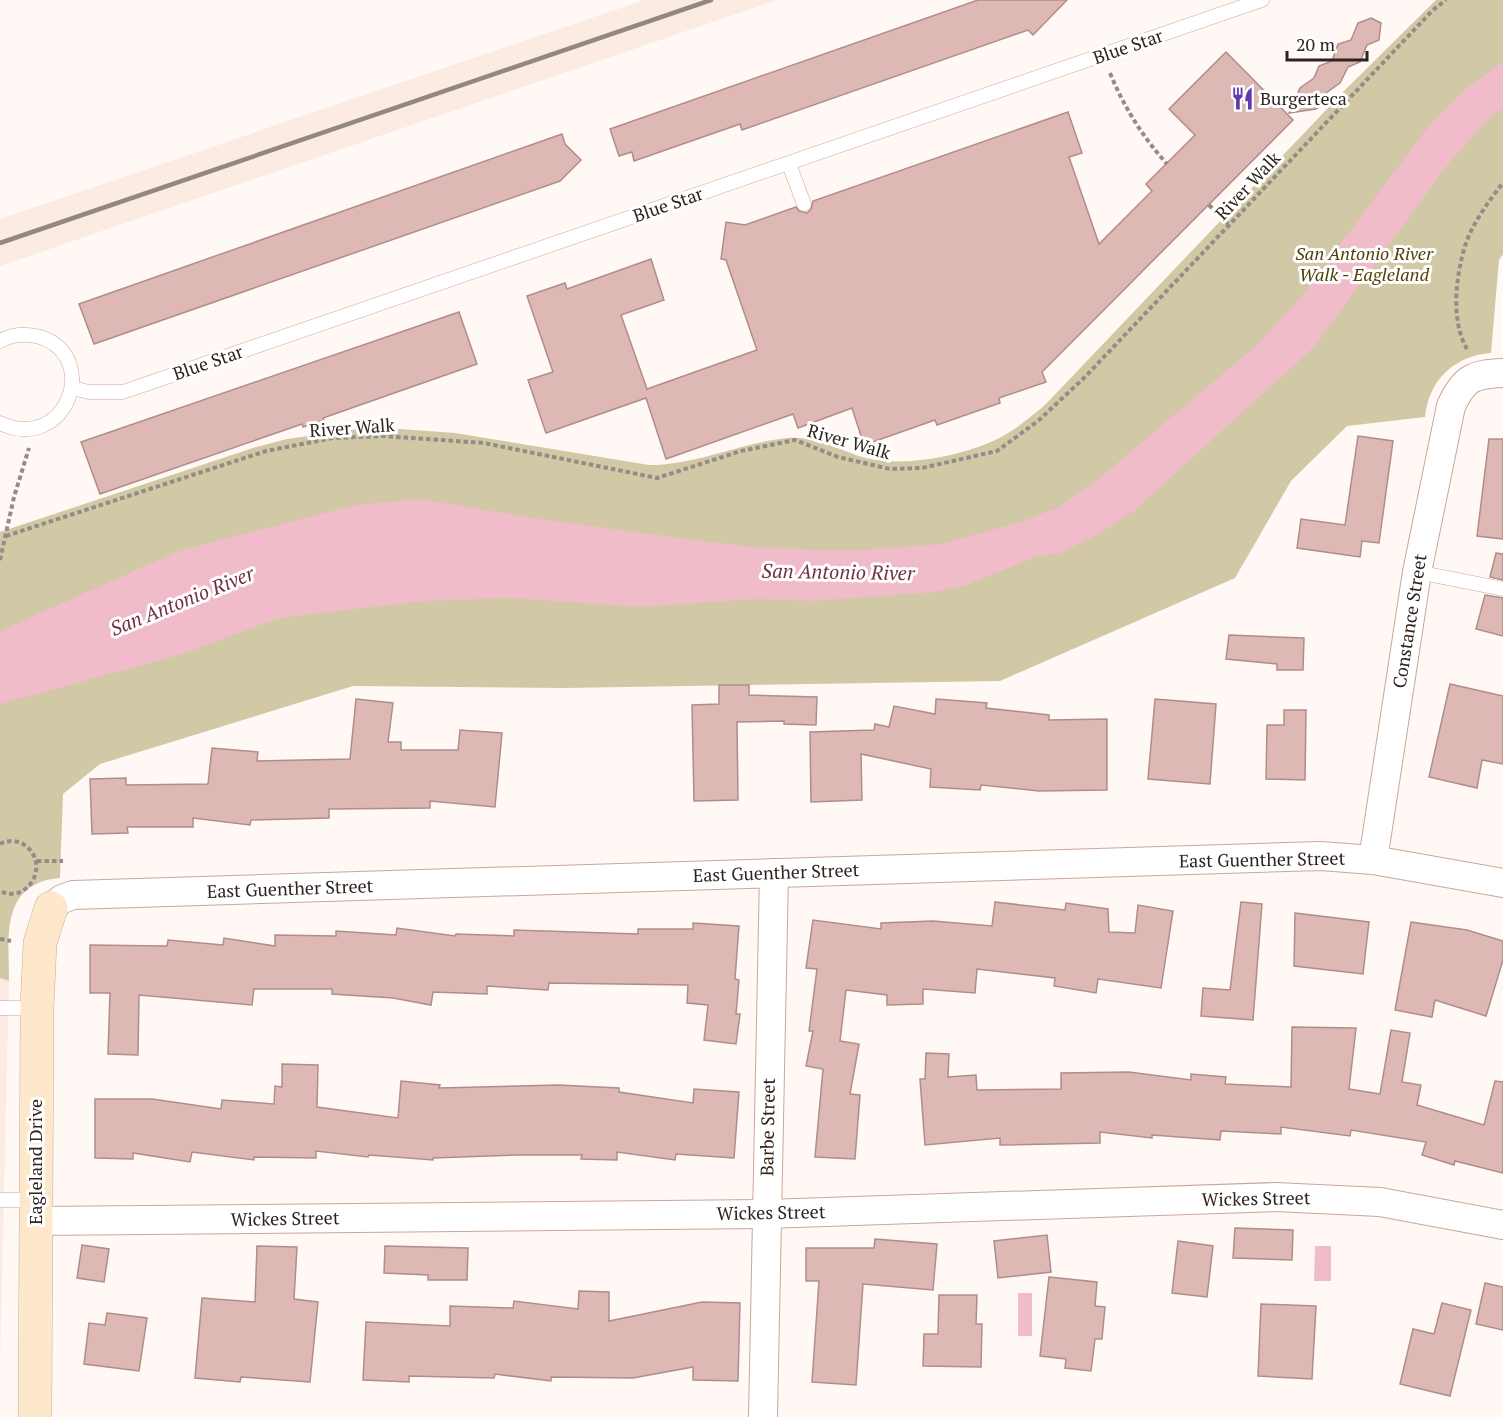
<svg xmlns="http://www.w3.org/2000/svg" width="1503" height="1417" font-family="'PT Serif',serif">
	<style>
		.built { fill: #fbebe2 }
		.green { fill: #d1c8a6 }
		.water { fill: #f1bcc9 }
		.building { fill: #ddb8b4; stroke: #b08d89; stroke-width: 1.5 }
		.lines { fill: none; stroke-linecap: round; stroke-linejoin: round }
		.lane-casing { stroke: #c8a898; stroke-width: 15 }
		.street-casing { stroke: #c8a898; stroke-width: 30 }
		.secondary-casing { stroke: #c8a898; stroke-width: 34 }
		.path { stroke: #958b87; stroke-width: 4; stroke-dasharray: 4.5 3; stroke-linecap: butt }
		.lane { stroke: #fff; stroke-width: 14 }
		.street { stroke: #fff; stroke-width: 28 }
		.secondary { stroke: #fee8cb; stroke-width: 33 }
		.rail { stroke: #918883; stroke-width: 4.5 }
		.labels { text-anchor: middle; stroke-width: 6; stroke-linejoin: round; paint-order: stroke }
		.street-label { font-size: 18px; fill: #2f231d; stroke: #fff }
		.poi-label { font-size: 18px; fill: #2f231d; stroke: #fff; text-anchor: start }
		.park-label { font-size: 18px; font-style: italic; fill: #4f4105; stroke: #fff }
		.water-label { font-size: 20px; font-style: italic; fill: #713145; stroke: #fff }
	</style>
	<rect width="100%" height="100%" fill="#fff8f5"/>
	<g class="built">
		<polygon points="644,0 777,0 0,266 0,219"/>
		<polygon points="0,978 9,981 0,1363"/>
	</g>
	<path class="green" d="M1436,0H1503V254L1499,260L1491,353C1454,356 1429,380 1425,417L1347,426L1291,481L1235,578L1000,681L564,688L353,686L100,764L63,794L60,878C0,883 9,937 9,981L0,978V532L256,447L287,439L372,427L455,433L649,465C696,465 740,443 787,438C814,435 841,451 866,458C904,468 969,455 1003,436C1018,428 1031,416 1044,406L1348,87Z"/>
	<g class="water">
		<polygon points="1503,61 1503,108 1493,115 1451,160 1314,347 1135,510 1096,536 1060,553 1035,557 966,585 935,592 813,601 756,599 641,607 509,598 424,601 279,618 179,655 0,704 0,631 179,551 355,505 420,499 545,520 750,547 848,551 941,544 1021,522 1059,507 1102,476 1257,345 1301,297 1428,127 1465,90"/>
		<polygon points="1315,1246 1331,1246 1331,1281 1314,1281"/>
		<rect x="1018" y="1293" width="14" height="43"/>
	</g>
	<g class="building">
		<polygon points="978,0 1067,0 1033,35 1028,30 742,130 740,124 634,161 632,152 619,156 610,129"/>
		<polygon points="1371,18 1381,23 1379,40 1367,45 1360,62 1348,67 1340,83 1326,93 1322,105 1316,109 1289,113 1300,88 1314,78 1319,66 1332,61 1338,44 1351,40 1358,23"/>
		<polygon points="1226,52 1293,120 1042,372 1046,382 999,398 1000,403 937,425 935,420 864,445 852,408 798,428 793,414 666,459 646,398 546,433 528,380 553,372 527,296 565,283 567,289 651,259 664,300 621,315 647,389 757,350 726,260 721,259 726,222 745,225 796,207 799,211 807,213 811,209 813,201 1068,112 1082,153 1069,157 1099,244 1152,191 1146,184 1195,135 1169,109"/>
		<polygon points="562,134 565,144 581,160 560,181 94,344 79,304"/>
		<polygon points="459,312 477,364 323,418 324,420 303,427 302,424 100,494 81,442"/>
		<polygon points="1358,436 1393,441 1379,543 1362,541 1360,557 1297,548 1301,519 1345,525"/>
		<polygon points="1489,439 1503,439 1503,539 1477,536"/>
		<polygon points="1496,553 1503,554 1503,580 1490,577"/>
		<polygon points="1485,595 1503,598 1503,636 1476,629"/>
		<polygon points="1229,635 1304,638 1303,670 1277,670 1277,664 1226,659"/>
		<polygon points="1450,684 1503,696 1503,764 1482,760 1477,788 1429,777"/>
		<polygon points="719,685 749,685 749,695 817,697 816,725 784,724 784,721 737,722 738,800 694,801 692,705 719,704"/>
		<polygon points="356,699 393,703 388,742 401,742 401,750 458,750 460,730 502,733 495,807 430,801 430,808 329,809 329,818 251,820 250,825 193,818 193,827 127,827 128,833 92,834 90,779 126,778 126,785 208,784 212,748 258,752 257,761 350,759"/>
		<polygon points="936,699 987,703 986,708 1049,715 1049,720 1107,719 1107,790 1039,791 981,785 980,790 930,787 931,769 861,754 862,800 811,802 810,732 874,730 875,724 889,727 894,706 935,714"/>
		<polygon points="1155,699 1216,704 1210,784 1148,779"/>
		<polygon points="1284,710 1306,710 1305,780 1266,779 1267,725 1284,725"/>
		<polygon points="995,902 1065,910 1066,903 1108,909 1109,932 1135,933 1138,905 1173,911 1161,988 1098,979 1096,993 1054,986 1055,978 977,969 975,993 923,989 923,1004 887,1005 887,995 846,990 840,1041 859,1044 850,1094 860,1095 855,1159 815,1157 823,1069 806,1066 813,1031 809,1031 817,969 806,968 813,920 881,929 881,923 933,921 992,926"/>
		<polygon points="1241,902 1262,904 1253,1020 1201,1016 1203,988 1230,990"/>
		<polygon points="1295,913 1369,922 1363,974 1294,966"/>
		<polygon points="1411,922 1467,930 1503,941 1503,960 1486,1016 1435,1000 1432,1017 1395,1010"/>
		<polygon points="693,923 739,926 735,979 739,980 736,1014 740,1014 736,1044 704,1040 708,1005 687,1003 688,985 549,983 548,990 487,986 487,994 433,992 431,1005 393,998 332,994 332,989 254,989 252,1005 139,995 138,1055 108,1054 110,993 90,993 90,945 167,946 168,940 223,945 224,938 275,946 275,935 336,936 336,931 396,935 397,928 455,936 456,934 514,936 514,930 638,934 638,929 693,929"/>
		<polygon points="1292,1027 1356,1028 1349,1089 1380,1094 1391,1030 1410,1033 1402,1082 1421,1085 1417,1105 1484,1125 1495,1081 1503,1082 1503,1173 1455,1161 1454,1165 1422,1155 1426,1142 1351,1130 1350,1136 1281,1127 1281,1134 1221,1131 1220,1140 1152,1135 1152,1138 1100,1132 1100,1143 1000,1145 1000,1138 925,1145 920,1079 925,1079 926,1053 949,1054 948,1077 976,1075 977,1090 1061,1089 1061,1073 1129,1072 1191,1080 1191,1074 1226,1077 1225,1084 1291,1087"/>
		<polygon points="282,1064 318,1065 317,1107 398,1118 401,1081 440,1085 439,1088 558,1085 619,1088 619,1092 693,1103 694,1089 739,1092 734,1158 676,1154 675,1160 617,1152 617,1160 581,1159 582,1155 518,1155 433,1158 433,1160 369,1155 368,1157 316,1151 316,1158 254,1157 254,1160 192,1152 190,1162 133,1153 133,1159 95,1158 95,1099 152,1099 221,1109 222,1100 274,1104 275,1086 282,1087"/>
		<polygon points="1235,1228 1293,1230 1292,1260 1233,1258"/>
		<polygon points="1047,1235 1051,1272 998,1278 994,1241"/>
		<polygon points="875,1239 937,1244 933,1290 863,1284 856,1385 812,1382 819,1281 806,1281 806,1248 874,1248"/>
		<polygon points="1178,1241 1213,1246 1207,1297 1172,1293"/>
		<polygon points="82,1245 109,1249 104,1282 77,1278"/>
		<polygon points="257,1246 297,1247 294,1299 318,1302 310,1382 241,1377 240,1382 195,1378 202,1298 255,1302"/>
		<polygon points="385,1246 468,1248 467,1280 428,1280 428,1275 384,1273"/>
		<polygon points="1049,1277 1097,1282 1095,1306 1105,1307 1102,1339 1095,1339 1091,1371 1065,1368 1066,1359 1040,1356"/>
		<polygon points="1485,1283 1503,1287 1503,1330 1476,1324"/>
		<polygon points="579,1291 609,1292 609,1321 702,1302 740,1303 738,1381 693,1380 693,1367 633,1378 551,1377 551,1381 495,1374 494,1378 409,1376 409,1382 363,1380 366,1322 450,1326 450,1306 513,1308 514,1301 578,1309"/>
		<polygon points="939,1295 977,1295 976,1324 982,1324 981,1367 923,1366 924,1334 938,1334"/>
		<polygon points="1442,1303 1471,1310 1450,1396 1400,1384 1413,1329 1434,1334"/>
		<polygon points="1261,1304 1316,1306 1312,1379 1258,1376"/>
		<polygon points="107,1313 147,1318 139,1371 84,1364 89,1323 105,1325"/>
	</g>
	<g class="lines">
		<defs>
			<g id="lane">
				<polyline points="789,164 804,204"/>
				<path d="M0,341C13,334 26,333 40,337C102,357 66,454 0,423"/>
				<polyline points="72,388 89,392 123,392 1262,0"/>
				<polyline points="1417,572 1503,589"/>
				<polyline points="0,1008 37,1008"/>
				<polyline points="0,1200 35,1200"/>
			</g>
			<g id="street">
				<path d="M1373,860L1417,572L1451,406C1464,378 1473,374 1503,373"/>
				<polyline points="51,908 62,899 73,895 1321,856 1373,860 1503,883"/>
				<polyline points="36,1221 766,1214 1276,1197 1380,1202 1503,1225"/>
				<polyline points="763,1417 774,873"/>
			</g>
			<polyline id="secondary" points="35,1417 37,1008 40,943 51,908"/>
		</defs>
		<use href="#lane" class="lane-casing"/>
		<use href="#street" class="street-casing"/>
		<use href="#secondary" class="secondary-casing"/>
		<g class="path">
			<path d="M1110,73C1124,107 1142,136 1167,164"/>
			<polyline points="1209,205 1229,225"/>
			<path d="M1467,349C1450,320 1456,274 1466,243C1473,223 1490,199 1503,183"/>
			<polyline points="6,536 266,451 333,438 382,436 484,443 657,478 741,451 795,440 838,457 890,469 922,468 997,451 1038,421 1085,377 1433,10 1446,0"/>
			<polyline points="0,560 14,497 29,448"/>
			<path d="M0,844C7,840 16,840 23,844C52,862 29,905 0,891"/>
			<polyline points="37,861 63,861"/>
			<polyline points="0,939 11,941"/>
		</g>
		<use href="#lane" class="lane"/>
		<use href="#street" class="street"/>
		<use href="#secondary" class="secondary"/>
		<polyline class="rail" points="0,243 711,0"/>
	</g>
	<defs>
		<symbol id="restaurant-bare" viewBox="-9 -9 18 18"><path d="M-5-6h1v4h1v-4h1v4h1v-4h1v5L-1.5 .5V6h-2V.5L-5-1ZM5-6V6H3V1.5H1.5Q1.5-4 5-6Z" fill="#6038b0" stroke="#fff" stroke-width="2.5" paint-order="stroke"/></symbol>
	</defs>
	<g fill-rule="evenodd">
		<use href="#restaurant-bare" x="1226" y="82" width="33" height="33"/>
	</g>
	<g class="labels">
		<g class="street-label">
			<text transform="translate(1128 47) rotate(-19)" y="6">Blue Star</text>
			<text transform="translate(1248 186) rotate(-47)" y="6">River Walk</text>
			<text transform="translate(668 205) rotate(-19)" y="6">Blue Star</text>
			<text transform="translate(208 363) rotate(-19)" y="6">Blue Star</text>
			<text transform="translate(352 428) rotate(-4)" y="6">River Walk</text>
			<text transform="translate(849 442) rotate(16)" y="6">River Walk</text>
			<text transform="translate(1410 621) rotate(-81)" y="6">Constance Street</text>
			<text transform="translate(1262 860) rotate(-1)" y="6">East Guenther Street</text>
			<text transform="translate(776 873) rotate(-2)" y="6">East Guenther Street</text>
			<text transform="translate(290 889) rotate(-2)" y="6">East Guenther Street</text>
			<text transform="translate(768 1127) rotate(-89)" y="6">Barbe Street</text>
			<text transform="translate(36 1162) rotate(-90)" y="6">Eagleland Drive</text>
			<text transform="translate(1256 1199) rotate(-1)" y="6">Wickes Street</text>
			<text transform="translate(771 1213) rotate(-1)" y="6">Wickes Street</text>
			<text transform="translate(285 1219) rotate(-1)" y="6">Wickes Street</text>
		</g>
		<g class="poi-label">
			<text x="1260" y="105">Burgerteca</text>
		</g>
		<g class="park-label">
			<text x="1364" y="260">San Antonio River<tspan x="1364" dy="21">Walk - Eagleland</tspan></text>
		</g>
		<g class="water-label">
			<text transform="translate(838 572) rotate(1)" y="7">San Antonio River</text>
			<text transform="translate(182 601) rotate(-22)" y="7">San Antonio River</text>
		</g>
	</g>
	<path d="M1287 51v9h80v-9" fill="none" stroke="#2f231d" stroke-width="3"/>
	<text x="1296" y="51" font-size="18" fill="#2f231d" stroke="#ffffff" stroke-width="4.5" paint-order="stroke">20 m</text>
</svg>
